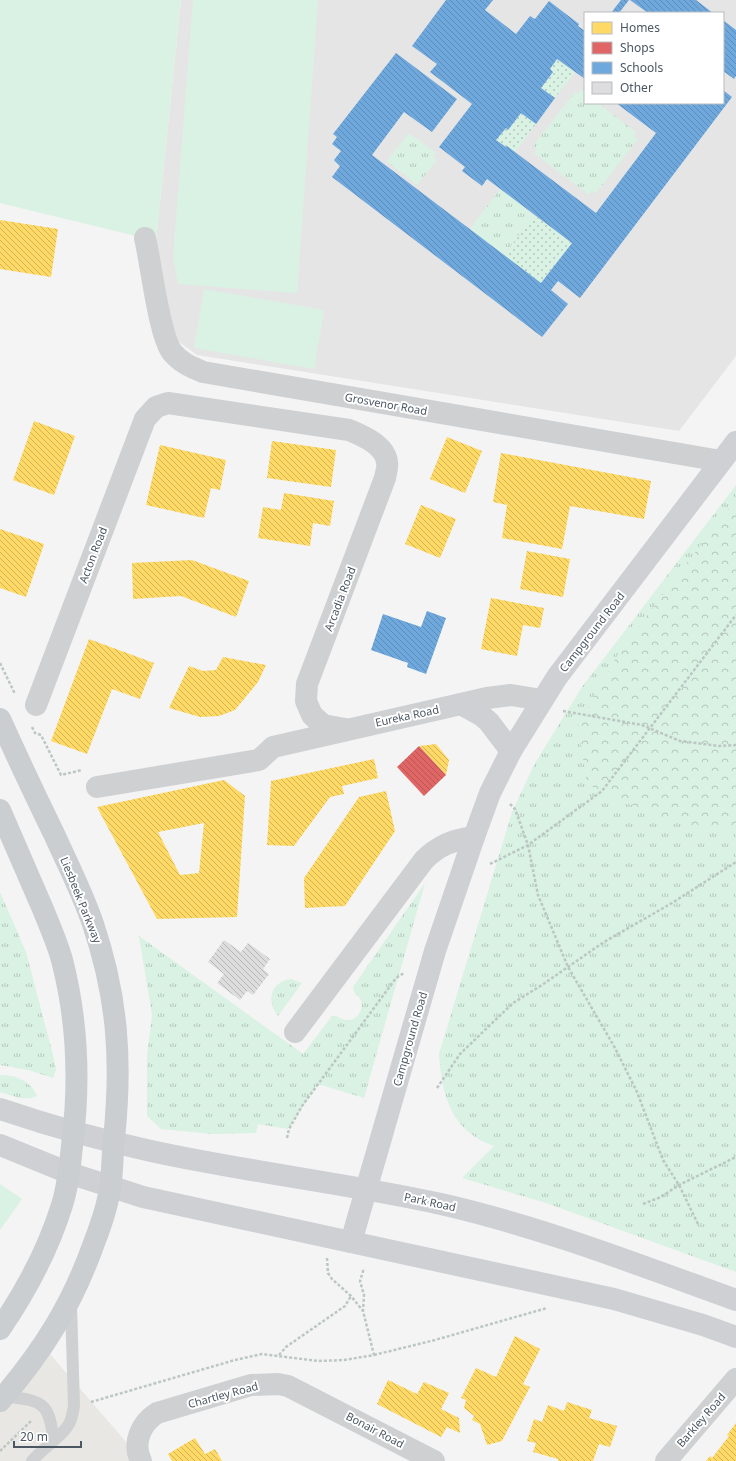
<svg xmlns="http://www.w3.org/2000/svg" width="736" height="1461" font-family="'Noto Sans',sans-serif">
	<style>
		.commercial { fill: #e8e7e3 }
		.education { fill: #e6e5e6; fill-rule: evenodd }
		.grass { fill: url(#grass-tufts) }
		.forest { fill: url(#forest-crowns) }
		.park { fill: #d9f2e3 }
		.garden { fill: url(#garden-dots) }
		.homes { fill: url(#homes-back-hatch); fill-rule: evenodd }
		.shops { fill: url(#shops-back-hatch) }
		.schools { fill: url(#schools-back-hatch) }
		.building { fill: url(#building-back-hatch) }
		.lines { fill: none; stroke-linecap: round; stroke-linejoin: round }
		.path { stroke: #bcc7c4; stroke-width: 2.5; stroke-dasharray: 3 2; stroke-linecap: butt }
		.lane { stroke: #ced0d2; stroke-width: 12 }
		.street { stroke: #ced0d2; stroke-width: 22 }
		.secondary { stroke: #ced0d4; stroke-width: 22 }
		.primary { stroke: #caced1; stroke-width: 22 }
		.labels { text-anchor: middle; stroke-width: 4; stroke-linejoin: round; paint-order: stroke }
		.street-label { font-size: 11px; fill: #4a5661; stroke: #fff }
	</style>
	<defs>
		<pattern id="grass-tufts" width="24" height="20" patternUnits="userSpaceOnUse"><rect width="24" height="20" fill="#d9f2e3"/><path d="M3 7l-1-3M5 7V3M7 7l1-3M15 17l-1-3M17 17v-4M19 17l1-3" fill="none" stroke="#b2c7bb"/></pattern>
		<pattern id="forest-crowns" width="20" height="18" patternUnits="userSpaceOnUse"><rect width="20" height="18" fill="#d9f2e3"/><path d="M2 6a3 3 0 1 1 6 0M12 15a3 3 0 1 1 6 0" fill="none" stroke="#b2c7bb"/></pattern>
		<pattern id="garden-dots" width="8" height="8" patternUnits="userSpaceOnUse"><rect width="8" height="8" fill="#d9f2e3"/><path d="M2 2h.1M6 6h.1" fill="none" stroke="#b2c7bb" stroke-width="1.8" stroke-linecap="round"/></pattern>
		<pattern id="homes-back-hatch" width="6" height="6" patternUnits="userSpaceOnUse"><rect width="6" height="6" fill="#ffd966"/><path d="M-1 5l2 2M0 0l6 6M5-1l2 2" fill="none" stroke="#d0b357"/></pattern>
		<pattern id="shops-back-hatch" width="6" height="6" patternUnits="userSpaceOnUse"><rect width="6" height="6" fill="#e06666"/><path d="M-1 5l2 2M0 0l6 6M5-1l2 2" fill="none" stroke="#b85757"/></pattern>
		<pattern id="schools-back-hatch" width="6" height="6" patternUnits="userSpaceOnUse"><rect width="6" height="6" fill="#6fa8dc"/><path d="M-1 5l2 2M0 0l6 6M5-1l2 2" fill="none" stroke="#5d8cb6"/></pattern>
		<pattern id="building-back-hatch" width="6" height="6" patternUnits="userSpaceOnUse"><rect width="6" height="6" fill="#ddddde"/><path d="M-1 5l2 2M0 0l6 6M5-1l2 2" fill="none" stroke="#b5b6b7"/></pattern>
	</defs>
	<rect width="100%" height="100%" fill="#f4f4f4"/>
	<polygon class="commercial" points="43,1346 140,1458 141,1461 0,1461 0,1394"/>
	<path class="education" d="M181,0H736V356L679,431L197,355L175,339L156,241ZM585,13H723V103H585Z"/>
	<g class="grass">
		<polygon points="581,90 585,93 585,103 598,103 636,132 634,136 638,139 596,193 592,191 589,195 534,153 537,149 533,146 575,92 578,94"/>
		<polygon points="409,133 436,153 433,157 437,160 417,185 387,161"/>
		<polygon points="500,189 534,215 504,255 470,229"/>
		<path d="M736,485V1272L546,1203L462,1178L494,1146C451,1131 442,1096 439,1054L512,812L535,763L582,687Z"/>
		<path d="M425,883L364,1098L318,1084L288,1129L258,1124L256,1133L212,1134L161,1129L147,1116V1056L152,1015L139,936L303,1054L332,1016C338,1015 341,1020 347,1020C357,1021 364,1010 361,1000C358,994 354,996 353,987Z"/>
		<polygon points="0,892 26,952 54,1059 56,1070 53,1078 28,1070 0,1065"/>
		<path d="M291,979L302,983L278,1016C266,1001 270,982 291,979Z"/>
		<path d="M0,1075C16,1075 31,1081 37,1096C25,1102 12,1095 0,1092Z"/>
	</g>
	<polygon class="forest" points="736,499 736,829 702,830 638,808 587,784 578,725 621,649"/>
	<g class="park">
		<polygon points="0,0 181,0 156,241 0,203"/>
		<polygon points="193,0 318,0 297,293 178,284 173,258"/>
		<polygon points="204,289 324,310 314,369 194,348"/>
		<polygon points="0,1184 22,1199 0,1230"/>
	</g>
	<g class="garden">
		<polygon points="557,59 575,72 555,98 541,88 553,72 550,69"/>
		<polygon points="521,113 536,124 515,152 496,140 506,128 508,130"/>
		<polygon points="534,215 572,243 541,283 504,255"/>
	</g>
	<g class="homes">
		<polygon points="0,220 58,229 51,277 0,269"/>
		<polygon points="34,421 75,436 54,495 13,480"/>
		<polygon points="447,437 482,451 465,493 430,479"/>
		<polygon points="272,441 336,450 331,487 267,478"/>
		<polygon points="160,445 226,460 220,490 211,488 204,518 146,505"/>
		<polygon points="501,453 651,481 644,519 570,506 562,549 502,538 507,505 493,502"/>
		<polygon points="284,493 334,501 330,526 313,523 310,546 258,538 263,507 281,510"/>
		<polygon points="421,505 456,519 440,558 405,544"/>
		<polygon points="0,529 44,544 26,597 0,588"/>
		<polygon points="527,551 570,559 563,597 520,589"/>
		<polygon points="192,560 249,581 236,617 181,596 133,599 132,563"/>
		<polygon points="491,598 544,608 540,628 523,625 517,656 481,649"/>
		<polygon points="89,639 154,663 140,699 112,689 87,754 51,741"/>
		<polygon points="223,657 266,665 258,682 235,710 219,716 200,717 169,708 189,666 203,671 216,670"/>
		<polygon points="436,744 449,760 446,775 419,746"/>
		<polygon points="374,759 378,778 342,786 344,794 330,797 294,846 267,845 271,781"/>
		<path d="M224,780L245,796L237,917L157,919L97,807ZM204,823L199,873L180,875L158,832Z"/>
		<polygon points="386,791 395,831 345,906 305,908 304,878 359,797"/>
		<polygon points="515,1336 540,1349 523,1384 530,1387 502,1441 487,1445 480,1424 472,1420 474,1416 464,1408 466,1400 461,1398 476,1368 496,1377"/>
		<polygon points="388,1380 417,1394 424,1382 449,1393 441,1409 459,1418 460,1433 447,1427 441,1437 377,1404"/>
		<polygon points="567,1402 592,1410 589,1418 617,1426 610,1447 599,1444 593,1461 558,1461 558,1459 533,1452 536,1443 527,1441 534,1419 542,1422 548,1405 564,1411"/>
		<polygon points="736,1423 736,1461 706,1461 710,1456 712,1458 729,1436 727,1435"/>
		<polygon points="195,1438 205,1454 215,1449 222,1461 172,1461 168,1454"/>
	</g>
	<polygon class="shops" points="419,746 446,775 424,796 397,767"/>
	<g class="schools">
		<polygon points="446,0 493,0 485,10 516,34 530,16 535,19 549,1 579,24 578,26 585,31 585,79 557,59 550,69 553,72 541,88 555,98 536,124 521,113 508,130 506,128 496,140 506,147 507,146 596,213 656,133 616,103 723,103 723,90 732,97 580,298 558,281 551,290 568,304 542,337 332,177 340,166 334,160 341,151 332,144 337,137 333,134 396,53 457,99 432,132 404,112 372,155 541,283 572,243 487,179 482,186 462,171 465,167 439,147 472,104 430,72 437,64 412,46"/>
		<polygon points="621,0 629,0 619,13 611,13"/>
		<polygon points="630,0 696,0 713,13 648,13"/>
		<polygon points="723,20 736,30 736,76 734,79 723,71"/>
		<polygon points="427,611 446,618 426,674 407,667 408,663 371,650 383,614 421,627"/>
	</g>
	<polygon class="building" points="224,940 241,952 248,943 270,959 263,969 269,974 253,995 247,991 240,1000 217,983 224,974 208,962"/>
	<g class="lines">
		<g class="path">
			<polyline points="0,663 15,694"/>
			<polyline points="563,711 642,725 680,741 719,746 736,745"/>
			<polyline points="32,727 35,733 41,735 61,775 82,770"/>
			<polyline points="510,804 515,809 528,845 538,895 568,967 615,1048 637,1092 663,1160 679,1185 698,1224"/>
			<polyline points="490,864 528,845 602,791 736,615"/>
			<polyline points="437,1088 460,1054 513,1003 542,985 604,942 672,903 736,862"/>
			<polyline points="287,1138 289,1129 302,1106 396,978 404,973"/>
			<polyline points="643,1204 661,1197 679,1185 736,1157"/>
			<polyline points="327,1258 328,1273 332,1279 351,1296 363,1311"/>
			<polyline points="279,1355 286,1347 345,1306 351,1296"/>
			<polyline points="374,1355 435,1340 547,1308"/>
			<polyline points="91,1402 235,1360 262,1354 318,1361 344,1360 374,1355 363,1311 364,1295 360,1281 364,1268"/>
			<polyline points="0,1451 31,1421"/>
		</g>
		<g class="lane">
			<path d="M4,1396C40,1401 50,1400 53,1440"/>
			<path d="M32,1461C41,1450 65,1434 70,1422C72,1418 73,1411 74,1406L71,1305"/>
		</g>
		<g class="street">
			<path d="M145,238C151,263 159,335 172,352C181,363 191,367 203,372L721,461"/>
			<path d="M36,705L145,419L156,407L168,403L349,430C363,436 385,445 387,462C388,467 386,473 385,478L307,684L306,701L312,715L323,725L345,729"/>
			<polyline points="97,787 259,760 273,747 487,698 511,695 542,700"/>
			<path d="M295,1032L424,860C439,845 453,840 474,837"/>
			<path d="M141,1461C132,1443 141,1423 157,1413L251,1385L278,1384L288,1386L434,1461"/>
			<polyline points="666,1461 736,1379"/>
		</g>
		<g class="secondary">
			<polyline points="461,704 481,715 489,722 511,751"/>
			<path d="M0,1109C50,1126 100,1140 151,1151C247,1172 345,1183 441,1204C542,1227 639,1265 736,1300"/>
			<polyline points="0,1145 69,1173 143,1197 614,1299 703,1325 736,1337"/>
			<polyline points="351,1242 435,951 474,837 490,793 511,751 557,677 736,442"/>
		</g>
		<g class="primary">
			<path d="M0,719C18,759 36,797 55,836C68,865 83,894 93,924C118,998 122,1062 114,1139C112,1155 113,1171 110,1187C108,1206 101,1225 94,1243C72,1305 43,1351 0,1401"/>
			<path d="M0,810C14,842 28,874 42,907C49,924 57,942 62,960C78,1022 80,1083 72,1146C70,1166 68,1186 62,1205C48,1250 26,1291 0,1329"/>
		</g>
	</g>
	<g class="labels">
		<g class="street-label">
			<text transform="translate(386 404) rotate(10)" y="4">Grosvenor Road</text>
			<text transform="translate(93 555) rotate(-69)" y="4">Acton Road</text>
			<text transform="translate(340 599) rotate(-69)" y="4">Arcadia Road</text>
			<text transform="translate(592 632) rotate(-52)" y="4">Campground Road</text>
			<text transform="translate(407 716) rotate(-12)" y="4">Eureka Road</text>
			<text transform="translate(81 900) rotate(68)" y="4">Liesbeek Parkway</text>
			<text transform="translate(410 1039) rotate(-74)" y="4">Campground Road</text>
			<text transform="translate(430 1202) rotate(12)" y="4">Park Road</text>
			<text transform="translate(223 1395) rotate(-15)" y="4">Chartley Road</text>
			<text transform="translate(701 1420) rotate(-49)" y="4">Barkley Road</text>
			<text transform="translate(375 1430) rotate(28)" y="4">Bonair Road</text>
		</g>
	</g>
	<rect x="584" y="12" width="140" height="92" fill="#ffffff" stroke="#b7bbc0"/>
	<rect x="592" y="22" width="20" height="12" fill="#ffd966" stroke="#b7bbc0"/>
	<text x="620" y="32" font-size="12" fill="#4a5661">Homes</text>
	<rect x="592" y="42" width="20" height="12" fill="#e06666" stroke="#b7bbc0"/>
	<text x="620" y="52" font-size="12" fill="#4a5661">Shops</text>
	<rect x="592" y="62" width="20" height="12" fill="#6fa8dc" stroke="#b7bbc0"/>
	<text x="620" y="72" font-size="12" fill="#4a5661">Schools</text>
	<rect x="592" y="82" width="20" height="12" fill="#ddddde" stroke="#b7bbc0"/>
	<text x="620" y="92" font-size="12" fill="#4a5661">Other</text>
	<path d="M14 1441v6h67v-6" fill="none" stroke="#4a5661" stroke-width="2"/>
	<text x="20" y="1441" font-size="12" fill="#4a5661" stroke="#ffffff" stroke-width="3" paint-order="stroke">20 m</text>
</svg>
